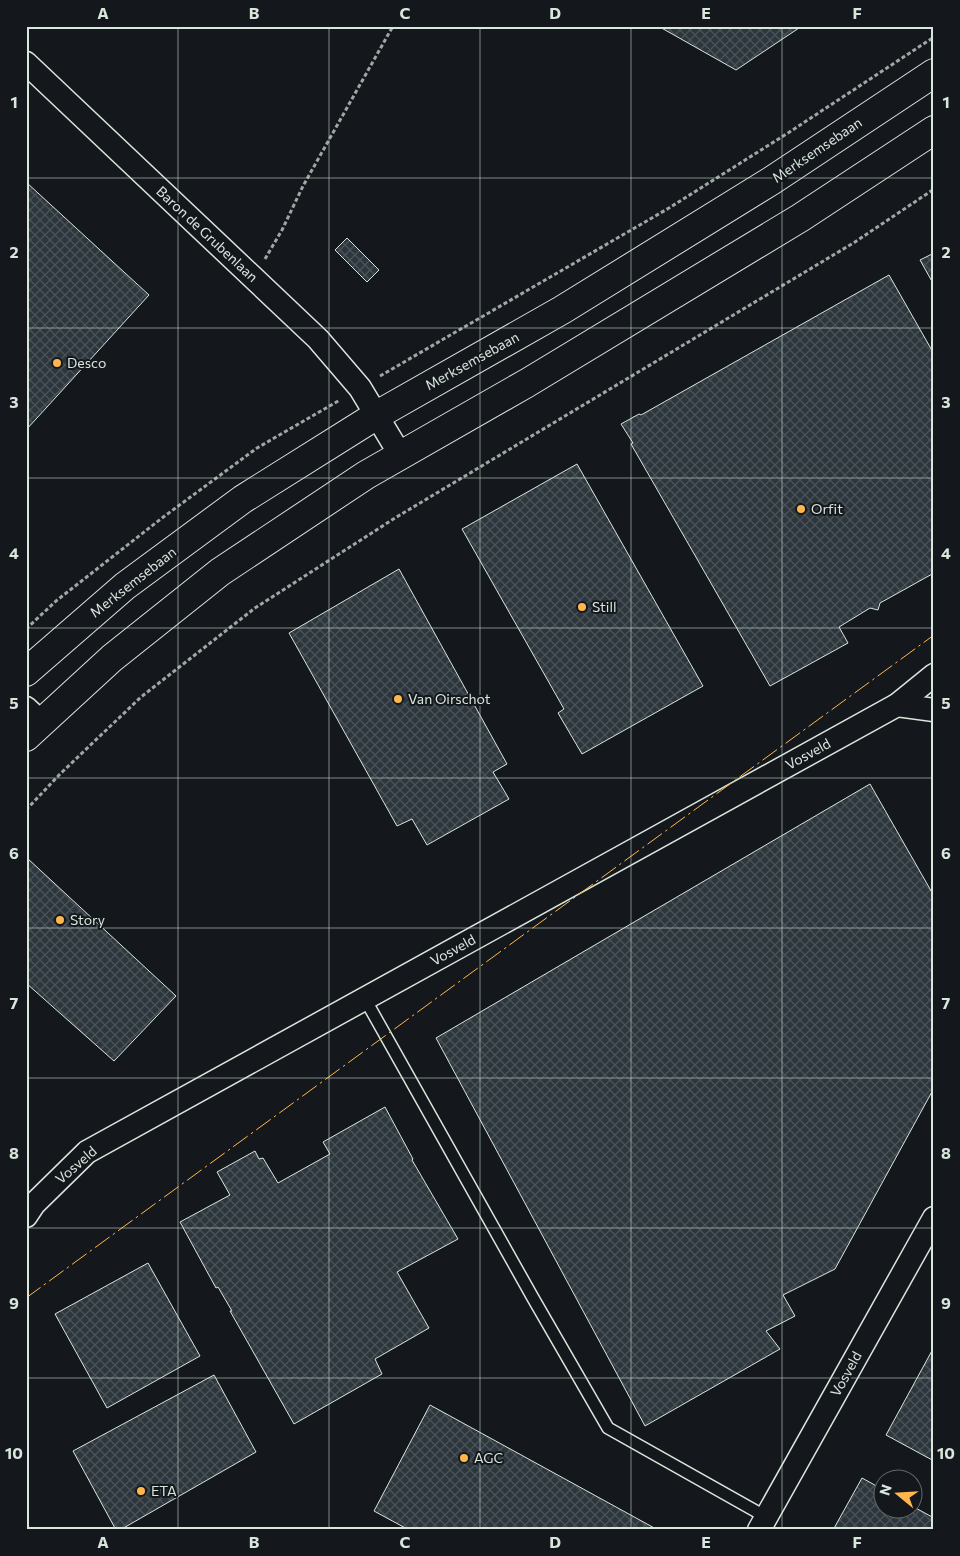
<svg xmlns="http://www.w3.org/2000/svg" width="960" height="1556" font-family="Commissioner,sans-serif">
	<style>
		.building { fill: url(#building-cross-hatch); stroke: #d8e6dc }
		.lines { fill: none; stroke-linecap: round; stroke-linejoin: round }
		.lane-casing { stroke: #d8e6dc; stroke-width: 14 }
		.street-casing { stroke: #d8e6dc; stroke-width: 25 }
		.primary-casing { stroke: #d8e6dc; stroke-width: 30 }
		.path { stroke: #9da8a2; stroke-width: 3; stroke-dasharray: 4 2.5; stroke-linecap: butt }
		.lane { stroke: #14181c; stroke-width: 11 }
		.street { stroke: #14181c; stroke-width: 22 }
		.primary { stroke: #14181c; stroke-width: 28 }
		.power { stroke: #ffb74d; stroke-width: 1; stroke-dasharray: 18 4 2.5 4; stroke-linecap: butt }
		.grid { fill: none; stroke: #d8e6dc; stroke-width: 1; stroke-opacity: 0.55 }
		.poi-dot { fill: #ffb74d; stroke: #14181c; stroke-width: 2 }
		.labels { text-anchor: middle; stroke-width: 4; stroke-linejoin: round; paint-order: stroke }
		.street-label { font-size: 14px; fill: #d8e6dc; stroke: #14181c }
		.poi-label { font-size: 14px; fill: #d8e6dc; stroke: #14181c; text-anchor: start }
		.neatline { fill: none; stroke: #d8e6dc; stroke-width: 2 }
		.grid-label { font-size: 16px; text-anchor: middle; font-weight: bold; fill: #d8e6dc }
	</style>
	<defs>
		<pattern id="building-cross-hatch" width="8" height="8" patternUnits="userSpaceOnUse" patternTransform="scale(1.25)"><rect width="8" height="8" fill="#2c363c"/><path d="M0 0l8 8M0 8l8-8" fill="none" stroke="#4a5358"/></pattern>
	</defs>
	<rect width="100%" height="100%" fill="#14181c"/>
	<g class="building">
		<polygon points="658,26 802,26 736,70"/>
		<polygon points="26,182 149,295 26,430"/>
		<polygon points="347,238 379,270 367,282 335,250"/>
		<polygon points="934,253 934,285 920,260"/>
		<polygon points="889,275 934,354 934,573 880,603 878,610 870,608 839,627 848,643 770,686 631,444 633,443 621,424 639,414 641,415"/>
		<polygon points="577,464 703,686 582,754 558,713 564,709 462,529"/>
		<polygon points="399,569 507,764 493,772 509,799 427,845 412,819 397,826 289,633"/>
		<polygon points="870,784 934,896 934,1088 835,1269 783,1295 795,1316 766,1331 780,1349 645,1426 436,1038"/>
		<polygon points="26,857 176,996 114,1061 26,983"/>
		<polygon points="385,1107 413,1159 412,1160 458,1239 397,1272 429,1328 375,1359 382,1374 294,1424 230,1311 232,1311 218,1287 216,1288 180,1222 230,1195 217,1172 255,1151 259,1159 263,1158 278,1183 330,1154 323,1142"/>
		<polygon points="148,1263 200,1356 107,1408 55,1314"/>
		<polygon points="934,1347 934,1461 886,1435"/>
		<polygon points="214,1375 256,1452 120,1530 116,1530 73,1451"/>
		<polygon points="430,1405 658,1530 409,1530 374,1511"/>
		<polygon points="862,1478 882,1489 882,1508 912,1508 912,1506 934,1518 934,1530 833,1530"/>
	</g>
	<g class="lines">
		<defs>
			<polyline id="lane" points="365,999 533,1298 608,1428 766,1517"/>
			<g id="street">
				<polyline points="26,63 318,339 360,388 401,456"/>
				<polyline points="897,705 934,710"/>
				<polyline points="26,708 41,722"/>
				<polyline points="26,1216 34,1204 87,1152 897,705 934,675"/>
				<polyline points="759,1530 934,1218"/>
			</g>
			<g id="primary">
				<polyline points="26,672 125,586 243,499 377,415 562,310 771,181 934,73"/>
				<polyline points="26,737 112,658 220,572 366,475 527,383 800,218 934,130"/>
			</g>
		</defs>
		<use href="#lane" class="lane-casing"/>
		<use href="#street" class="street-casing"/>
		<use href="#primary" class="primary-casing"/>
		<g class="path">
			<polyline points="265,259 282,230 303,186 393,26"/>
			<polyline points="380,376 669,208 788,133 934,37"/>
			<polyline points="26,629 56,601 162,518 257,448 340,400"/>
			<polyline points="26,810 60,774 141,697 255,608 395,518 855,242 934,189"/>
		</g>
		<use href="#lane" class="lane"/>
		<use href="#street" class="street"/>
		<use href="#primary" class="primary"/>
		<polyline class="power" points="26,1298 934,635"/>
	</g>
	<path class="grid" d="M178,26V1530M329,26V1530M480,26V1530M631,26V1530M782,26V1530M26,178H934M26,328H934M26,478H934M26,628H934M26,778H934M26,928H934M26,1078H934M26,1228H934M26,1378H934"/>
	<g class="poi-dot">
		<circle cx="57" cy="363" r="5"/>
		<circle cx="801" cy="509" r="5"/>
		<circle cx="582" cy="607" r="5"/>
		<circle cx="398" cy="699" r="5"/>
		<circle cx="60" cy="920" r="5"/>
		<circle cx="464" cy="1458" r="5"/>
		<circle cx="141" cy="1491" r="5"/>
	</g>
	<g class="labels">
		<g class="street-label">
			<text transform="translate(817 150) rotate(-34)" y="5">Merksemsebaan</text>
			<text transform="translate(207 234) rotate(43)" y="5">Baron de Grubenlaan</text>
			<text transform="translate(472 361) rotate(-29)" y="5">Merksemsebaan</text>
			<text transform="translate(133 582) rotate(-38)" y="5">Merksemsebaan</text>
			<text transform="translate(808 754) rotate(-29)" y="5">Vosveld</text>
			<text transform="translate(453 950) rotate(-29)" y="5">Vosveld</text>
			<text transform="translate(76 1165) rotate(-41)" y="5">Vosveld</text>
			<text transform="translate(846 1374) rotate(-61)" y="5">Vosveld</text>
		</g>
		<g class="poi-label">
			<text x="67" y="368">Desco</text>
			<text x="811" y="514">Orfit</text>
			<text x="592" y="612">Still</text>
			<text x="408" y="704">Van Oirschot</text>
			<text x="70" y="925">Story</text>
			<text x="474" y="1463">AGC</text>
			<text x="151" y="1496">ETA</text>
		</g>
	</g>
	<rect width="960" height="1556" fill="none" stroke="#14181c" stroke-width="55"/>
	<g transform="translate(898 1494) rotate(288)"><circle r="24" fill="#14181c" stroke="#626a69"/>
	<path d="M0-4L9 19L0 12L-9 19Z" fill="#ffb74d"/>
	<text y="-8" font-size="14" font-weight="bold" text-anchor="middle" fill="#d8e6dc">N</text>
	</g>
	<rect x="28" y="28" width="904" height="1500" class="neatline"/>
	<g class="grid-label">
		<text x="103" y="19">A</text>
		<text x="254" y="19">B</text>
		<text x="405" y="19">C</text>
		<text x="555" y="19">D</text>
		<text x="706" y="19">E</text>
		<text x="857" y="19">F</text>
		<text x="14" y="108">1</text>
		<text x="946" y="108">1</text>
		<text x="14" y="258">2</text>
		<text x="946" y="258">2</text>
		<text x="14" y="408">3</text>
		<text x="946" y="408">3</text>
		<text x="14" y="559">4</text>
		<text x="946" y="559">4</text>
		<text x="14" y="709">5</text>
		<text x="946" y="709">5</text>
		<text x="14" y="859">6</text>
		<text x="946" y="859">6</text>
		<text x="14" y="1009">7</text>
		<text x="946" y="1009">7</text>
		<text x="14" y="1159">8</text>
		<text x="946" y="1159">8</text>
		<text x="14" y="1309">9</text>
		<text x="946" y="1309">9</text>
		<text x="14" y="1459">10</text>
		<text x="946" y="1459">10</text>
		<text x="103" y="1548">A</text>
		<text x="254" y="1548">B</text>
		<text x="405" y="1548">C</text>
		<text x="555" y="1548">D</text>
		<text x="706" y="1548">E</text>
		<text x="857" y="1548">F</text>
	</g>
</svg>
